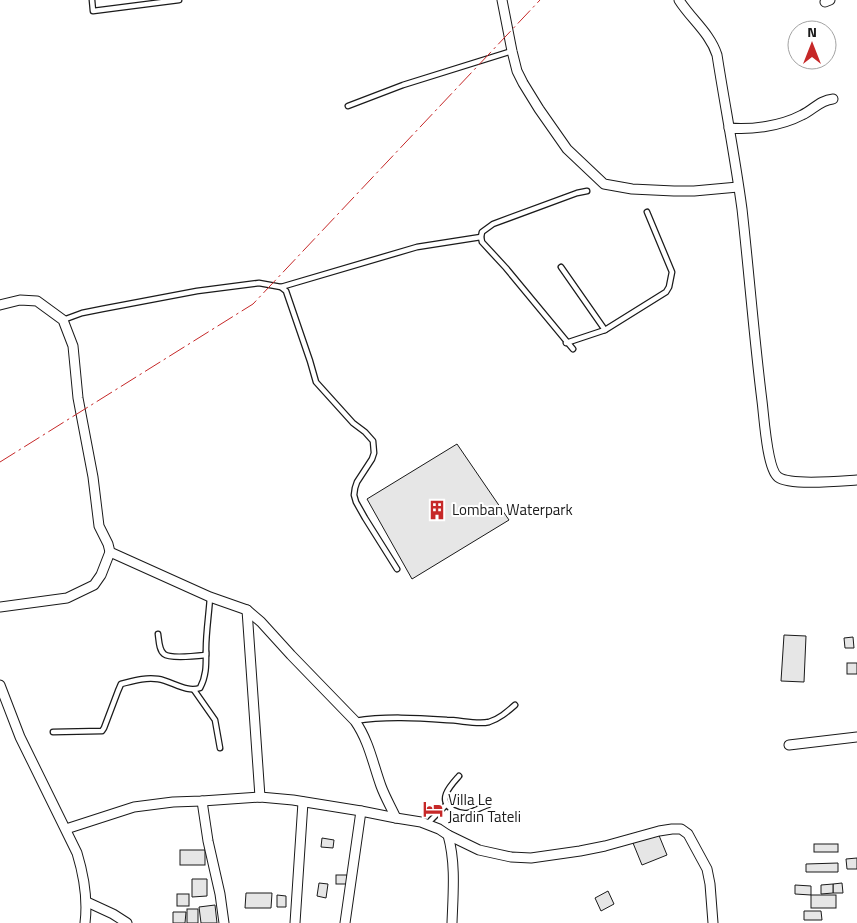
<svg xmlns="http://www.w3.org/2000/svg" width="857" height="923" font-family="'Titillium Web',sans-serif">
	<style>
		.building { fill: #e6e6e6; stroke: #1a1a1a }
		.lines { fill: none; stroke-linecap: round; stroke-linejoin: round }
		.lane-casing { stroke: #1a1a1a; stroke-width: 7 }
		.street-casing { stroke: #1a1a1a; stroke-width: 11 }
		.lane { stroke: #fff; stroke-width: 4.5 }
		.street { stroke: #fff; stroke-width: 9 }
		.power { stroke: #c62828; stroke-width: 1; stroke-dasharray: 18 4 2.5 4; stroke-linecap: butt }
		.labels { text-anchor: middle; stroke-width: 4; stroke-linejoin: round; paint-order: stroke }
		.poi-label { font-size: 15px; fill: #1a1a1a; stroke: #fff; text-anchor: start }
	</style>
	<rect width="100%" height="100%" fill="#fff"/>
	<g class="building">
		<polygon points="457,444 509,520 412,579 367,499"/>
		<polygon points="784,635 806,636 804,682 781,681"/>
		<polygon points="853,637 854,648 845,648 844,638"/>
		<rect x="847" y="663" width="10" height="11"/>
		<polygon points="658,833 667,855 642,865 633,843"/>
		<polygon points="322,838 334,840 333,848 321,847"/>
		<rect x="814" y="844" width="24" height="8"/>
		<rect x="180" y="850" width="25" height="15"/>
		<polygon points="857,858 857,869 847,869 846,859"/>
		<polygon points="838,863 838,872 806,872 806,864"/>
		<rect x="336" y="875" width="11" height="9"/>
		<polygon points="192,879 207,879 207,896 192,897"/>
		<polygon points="319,883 328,884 326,898 317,896"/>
		<polygon points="842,883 843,893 833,893 833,884"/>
		<polygon points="833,884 833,893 821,894 821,885"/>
		<polygon points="795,885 811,886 811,895 795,894"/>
		<polygon points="608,891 614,904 601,911 595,898"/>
		<polygon points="246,893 272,893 271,908 245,908"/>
		<rect x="177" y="894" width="12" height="12"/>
		<polygon points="277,895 286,896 286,907 277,907"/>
		<rect x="811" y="895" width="25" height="13"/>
		<polygon points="215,905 217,923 201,923 199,907"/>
		<rect x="187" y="909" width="11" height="14"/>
		<polygon points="804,911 821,911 822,920 804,920"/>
		<polygon points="173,912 186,912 185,923 173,923"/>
	</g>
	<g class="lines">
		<defs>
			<g id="lane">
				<polyline points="92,0 93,11 179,0"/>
				<polyline points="348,106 403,85 512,51"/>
				<polyline points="561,267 605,330"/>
				<polyline points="281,287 417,247 481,237"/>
				<polyline points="63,320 82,313 102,309 197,291 259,283 281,287 286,291 310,361 316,382 353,423 365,432 373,441 374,453 372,459 357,482 355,488 354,495 356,502 365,518 397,569"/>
				<polyline points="566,343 605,330 666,292 669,287 672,272 647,212"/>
				<polyline points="573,349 506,268 482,242 481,237 482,232 493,224 577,193 587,191"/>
				<path d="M158,634C159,641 159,650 164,654C170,659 197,656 206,655V652"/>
				<polyline points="194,690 215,720 220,748"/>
				<path d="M355,721C385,716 417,718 447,720C460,720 477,725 489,722C499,719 507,712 515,705"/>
				<path d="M53,732L102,731L104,728L118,691L121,684C133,681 145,677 158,679C172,681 186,693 200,688C207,675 206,663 206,649C206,632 209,614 210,597"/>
				<path d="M459,776C451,785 436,800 453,810C457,812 463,814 468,813C475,811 481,807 488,805"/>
				<polyline points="427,824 447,804"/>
			</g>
			<g id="street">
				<polyline points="502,0 512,51 517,71 523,83 539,109 567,149 604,184 632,189 674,191 694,191 738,187"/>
				<path d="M679,0C691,19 710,33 717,55C725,106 735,157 742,209C749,272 754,337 762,401C764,416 767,469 778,477C790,486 841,481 857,480"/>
				<polyline points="825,2 830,0"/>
				<path d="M729,128C752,130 781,126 802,115C813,110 820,100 833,99"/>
				<path d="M0,305L20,300L37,301L63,320L73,346L78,398L93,477L99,526L108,544L110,552L210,597L247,610L261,622L291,655L355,721C369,741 373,764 381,786C385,797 391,807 396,818"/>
				<polyline points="0,607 67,598 94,585 101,575 110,552"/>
				<polyline points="247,610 260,797"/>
				<path d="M0,685L20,737L77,853C84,876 88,899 85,923"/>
				<polyline points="789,745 857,737"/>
				<polyline points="202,801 208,841 220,894 224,923"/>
				<polyline points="66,829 134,807 173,802 202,801 260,797 293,800 361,811 396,818 421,822 439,829 448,835 479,850 511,857 531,858 580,851 605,846 659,831 672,829 681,829 688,834 707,869 710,884 713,923"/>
				<path d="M448,835C456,864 453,894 452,923"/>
				<polyline points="87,902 113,914 127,923"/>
				<polyline points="295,923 303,802"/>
				<polyline points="345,923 361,811"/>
			</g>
		</defs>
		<use href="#lane" class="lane-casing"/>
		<use href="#street" class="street-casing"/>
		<use href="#lane" class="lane"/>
		<use href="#street" class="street"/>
		<polyline class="power" points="0,462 253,304 540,0"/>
	</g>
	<defs>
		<symbol id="building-bare" viewBox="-9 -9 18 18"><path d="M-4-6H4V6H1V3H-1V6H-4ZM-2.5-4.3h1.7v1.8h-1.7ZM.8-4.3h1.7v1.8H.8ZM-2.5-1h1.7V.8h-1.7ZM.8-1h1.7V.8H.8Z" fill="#c62828" stroke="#fff" stroke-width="2.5" paint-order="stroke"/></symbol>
		<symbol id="hotel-bare" viewBox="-9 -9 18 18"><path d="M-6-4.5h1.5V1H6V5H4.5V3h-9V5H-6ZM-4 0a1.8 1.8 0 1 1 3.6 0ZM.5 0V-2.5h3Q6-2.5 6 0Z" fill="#c62828" stroke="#fff" stroke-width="2.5" paint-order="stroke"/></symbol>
	</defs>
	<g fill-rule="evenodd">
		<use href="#building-bare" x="423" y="496" width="28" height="28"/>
		<use href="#hotel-bare" x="419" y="795" width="28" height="28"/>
	</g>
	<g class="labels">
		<g class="poi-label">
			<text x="452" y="515">Lomban Waterpark</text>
			<text x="448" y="805">Villa Le<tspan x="448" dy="17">Jardin Tateli</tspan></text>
		</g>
	</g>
	<g transform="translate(812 45)"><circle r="24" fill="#ffffff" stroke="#a3a3a3"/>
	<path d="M0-4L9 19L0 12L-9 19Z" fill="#c62828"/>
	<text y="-8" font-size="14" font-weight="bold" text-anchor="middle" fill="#1a1a1a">N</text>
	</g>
</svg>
